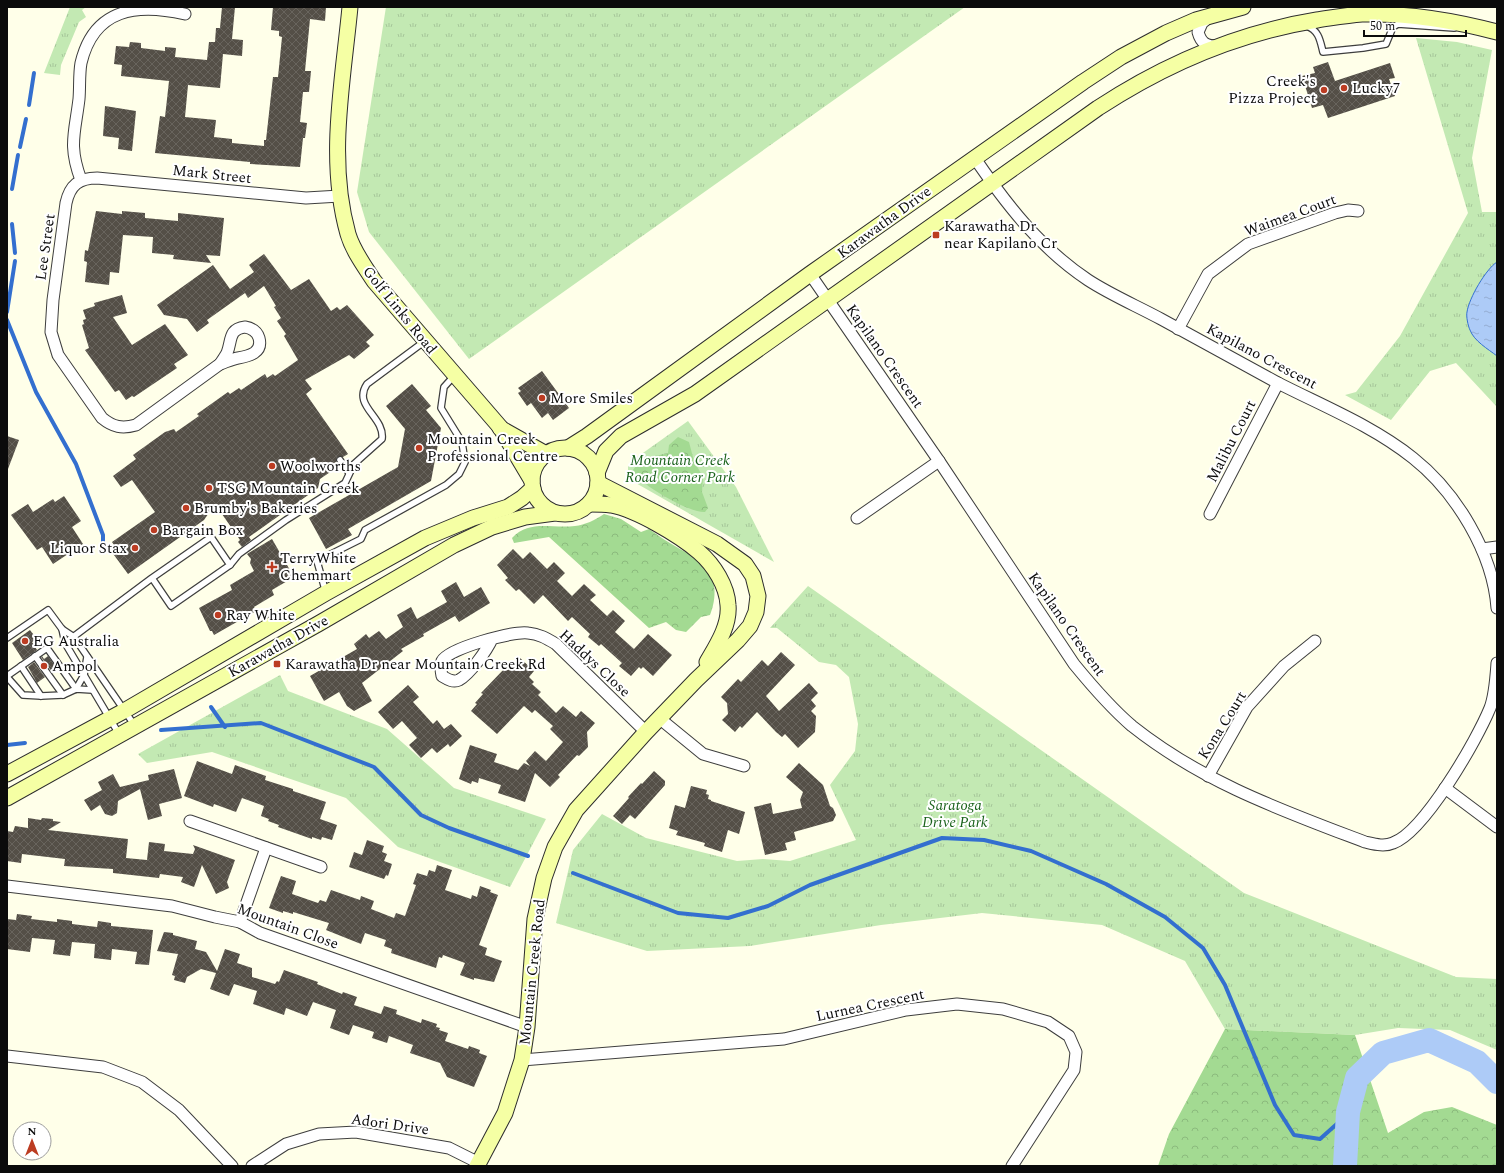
<svg xmlns="http://www.w3.org/2000/svg" width="1504" height="1173" font-family="Spectral,serif">
	<style>
		.grass { fill: url(#grass-tufts) }
		.forest { fill: url(#forest-crowns) }
		.water { fill: url(#water-ripples); stroke: #336fcf }
		.lines { fill: none; stroke-linecap: round; stroke-linejoin: round }
		.stream { stroke: #336fcf; stroke-width: 4 }
		.river { stroke: #adcbf7; stroke-width: 24 }
		.building { fill: url(#building-cross-hatch) }
		.lane-casing { stroke: #3e3e3e; stroke-width: 8 }
		.street-casing { stroke: #3e3e3e; stroke-width: 13 }
		.secondary-casing { stroke: #2d2d2d; stroke-width: 17 }
		.lane { stroke: #fff; stroke-width: 5.5 }
		.street { stroke: #fff; stroke-width: 11 }
		.secondary { stroke: #f5ffa4; stroke-width: 15 }
		.poi-dot { fill: #bc3c22; stroke: #fff; stroke-width: 1.5 }
		.labels { text-anchor: middle; stroke-width: 4; stroke-linejoin: round; paint-order: stroke }
		.poi-label { font-size: 15px; fill: #0b0b0b; stroke: #fff; text-anchor: start }
		.street-label { font-size: 15px; fill: #0b0b0b; stroke: #fff }
		.park-label { font-size: 15px; font-style: italic; fill: #1b631c; stroke: #fff }
	</style>
	<defs>
		<pattern id="grass-tufts" width="24" height="20" patternUnits="userSpaceOnUse"><rect width="24" height="20" fill="#c3e9b3"/><path d="M3 7l-1-3M5 7V3M7 7l1-3M15 17l-1-3M17 17v-4M19 17l1-3" fill="none" stroke="#a6c699"/></pattern>
		<pattern id="forest-crowns" width="20" height="18" patternUnits="userSpaceOnUse"><rect width="20" height="18" fill="#a3da92"/><path d="M2 6a3 3 0 1 1 6 0M12 15a3 3 0 1 1 6 0" fill="none" stroke="#8bba7d"/></pattern>
		<pattern id="water-ripples" width="26" height="14" patternUnits="userSpaceOnUse"><rect width="26" height="14" fill="#adcbf7"/><path d="M2 4q2-2 4 0t4 0M15 11q2-2 4 0t4 0" fill="none" stroke="#94add2"/></pattern>
		<pattern id="building-cross-hatch" width="8" height="8" patternUnits="userSpaceOnUse"><rect width="8" height="8" fill="#544f47"/><path d="M0 0l8 8M0 8l8-8" fill="none" stroke="#68645d"/></pattern>
	</defs>
	<rect width="100%" height="100%" fill="#ffffe9"/>
	<g class="grass">
		<polygon points="70,7 86,7 82,10 86,17 79,22 61,65 60,75 44,73"/>
		<polygon points="386,7 965,7 469,359 369,232 357,192"/>
		<polygon points="1416,38 1457,42 1492,50 1472,158 1482,212 1497,212 1497,407 1456,363 1430,371 1391,420 1345,395 1356,392 1400,336 1468,213"/>
		<polygon points="688,421 736,487 774,562 634,482 628,475 628,467 633,460"/>
		<polygon points="808,586 1244,893 1456,977 1497,979 1497,1050 1450,1030 1398,1028 1355,1035 1225,1029 1185,961 1102,925 982,913 881,925 750,946 647,951 556,923 573,850 602,814 646,838 737,861 763,859 790,861 856,840 830,785 855,751 858,724 849,677 836,665 819,662 777,628 770,628"/>
		<polygon points="280,675 288,691 387,729 454,788 546,819 510,887 398,847 346,798 212,752 147,763 138,754"/>
	</g>
	<g class="forest">
		<path d="M678,437L689,442L694,461L703,477L702,492L708,508L705,512C689,513 641,485 632,471C635,468 637,464 640,461C645,456 660,456 668,453L669,445Z"/>
		<path d="M604,514L621,519L641,532L649,529C659,536 669,543 680,549C687,553 698,557 703,563C717,577 717,598 710,615L701,617L686,632L676,630L666,622L649,628L549,537L514,543L512,538C530,519 551,529 575,526C585,525 595,520 604,514Z"/>
		<polygon points="1225,1029 1355,1035 1388,1133 1424,1112 1452,1107 1497,1125 1497,1166 1158,1166 1169,1134"/>
	</g>
	<path class="water" d="M1497,262V356C1488,349 1474,341 1470,330C1468,326 1466,316 1467,312C1469,298 1486,269 1497,262Z"/>
	<g class="lines">
		<g class="stream">
			<polyline points="29,105 34,73"/>
			<polyline points="20,147 26,119"/>
			<polyline points="12,189 18,155"/>
			<polyline points="12,224 15,253"/>
			<polyline points="7,312 15,261"/>
			<polyline points="7,320 36,392 76,464 103,535 103,549"/>
			<polyline points="211,707 225,727"/>
			<polyline points="161,730 261,723 374,767 421,815 449,828 528,856"/>
			<polyline points="7,745 25,743"/>
			<polyline points="573,873 678,913 728,918 768,906 810,885 942,838 984,840 1031,851 1106,884 1165,917 1203,948 1225,985 1275,1105 1294,1135 1320,1139 1339,1122 1349,1107"/>
		</g>
		<polyline class="river" points="1345,1166 1348,1112 1357,1078 1383,1053 1429,1040 1477,1062 1497,1082"/>
	</g>
	<g class="building">
		<polygon points="222,7 235,7 232,39 243,40 242,56 223,54 220,88 188,85 185,117 216,120 214,137 232,139 232,143 264,146 264,140 266,140 273,77 278,77 282,37 279,36 279,31 271,30 273,7 326,7 325,21 310,19 305,71 311,71 309,92 303,92 300,122 307,123 305,138 303,138 300,167 250,164 250,162 155,153 160,116 165,117 169,81 121,76 122,65 114,64 116,46 129,47 130,42 141,43 141,48 165,51 165,47 176,48 175,57 207,60 209,42 215,42 216,28 220,28"/>
		<polygon points="1328,62 1335,81 1390,63 1395,78 1389,79 1395,96 1328,118 1323,105 1312,108 1302,76 1315,73 1313,67"/>
		<polygon points="105,106 136,111 132,151 118,149 119,138 103,136"/>
		<polygon points="96,211 122,214 122,211 145,213 145,218 178,221 178,213 224,218 220,256 206,255 211,263 173,259 174,255 152,253 153,237 123,235 119,273 110,272 109,285 85,282 87,262 84,261 85,250 88,251"/>
		<polygon points="264,254 291,290 309,279 331,311 337,307 340,310 347,305 374,335 366,342 370,346 354,359 349,355 305,380 312,389 306,394 348,454 343,457 337,457 336,462 333,464 336,468 320,479 318,488 249,537 251,540 242,547 238,542 240,540 215,504 204,520 128,574 111,551 116,548 112,542 155,512 132,480 121,487 113,476 136,459 133,455 165,432 174,429 176,432 199,416 197,414 228,392 230,394 239,388 241,390 265,374 267,378 273,374 275,376 298,360 284,336 286,334 277,321 281,318 274,307 276,306 264,286 248,298 245,293 207,320 209,323 197,332 187,319 164,315 157,305 213,265 230,289 254,272 249,265"/>
		<polygon points="122,295 127,313 113,317 132,345 165,324 188,355 174,364 177,368 134,397 132,396 126,400 119,390 115,392 85,350 89,348 82,325 84,324 83,320 86,319 83,310 95,306 94,303"/>
		<polygon points="542,371 569,408 553,420 548,413 542,418 531,403 527,406 518,393 521,391 518,388"/>
		<polygon points="412,384 431,406 426,410 441,428 431,481 348,529 352,535 326,549 309,518 398,467 405,429 386,406"/>
		<polygon points="7,436 19,440 8,469 7,469"/>
		<polygon points="64,496 81,521 72,527 83,544 53,564 42,547 37,550 11,515 28,504 33,512 53,499 55,502"/>
		<polygon points="272,539 294,577 272,590 274,595 254,607 256,611 214,635 212,631 210,631 199,608 232,590 230,585 254,571 250,563 251,559 247,554"/>
		<polygon points="513,549 523,559 530,552 547,569 554,562 565,573 557,581 572,596 584,584 596,595 590,600 607,616 613,610 625,621 615,632 634,649 648,634 672,655 653,676 643,667 641,669 639,667 631,676 619,666 622,663 601,644 599,646 588,637 590,634 572,617 568,621 543,595 534,604 519,589 516,591 505,580 508,578 497,565"/>
		<polygon points="456,582 464,597 481,587 490,603 459,622 455,616 423,634 424,636 401,649 403,651 362,683 372,701 354,711 347,706 339,692 324,701 310,676 357,649 354,644 366,634 369,638 379,631 386,639 403,627 397,615 411,607 417,619 447,602 441,591"/>
		<polygon points="30,630 37,639 32,642 37,650 23,660 12,643"/>
		<polygon points="781,652 795,665 766,696 779,711 809,683 818,693 811,700 816,706 811,711 816,716 815,732 798,748 785,734 782,737 776,732 757,712 742,728 740,726 735,732 722,720 728,714 727,703 721,697 738,679 741,682 762,660 768,666"/>
		<polygon points="42,656 44,659 48,656 57,669 52,672 41,657"/>
		<polygon points="520,658 534,671 529,677 534,682 532,684 541,692 538,695 556,713 563,706 576,717 581,711 595,723 587,732 588,747 579,756 577,755 558,775 560,777 550,787 535,773 525,802 498,793 501,785 479,778 478,783 472,781 471,784 459,779 470,745 497,754 494,762 518,770 524,763 530,766 526,761 535,751 546,761 563,742 550,729 553,726 535,710 532,713 524,706 497,734 471,711 477,704 475,703 483,694 481,693 505,668 507,670"/>
		<polygon points="34,662 45,677 37,683 28,667"/>
		<polygon points="408,685 419,697 413,702 433,724 437,720 444,729 451,724 462,736 450,747 448,744 437,753 432,748 421,758 409,745 417,738 402,721 393,729 378,712"/>
		<polygon points="197,761 232,774 235,765 266,776 265,780 293,789 293,791 326,802 320,819 337,825 332,840 322,837 321,840 312,837 312,839 278,827 279,825 268,821 269,819 261,816 264,806 242,798 236,812 214,804 213,807 184,796"/>
		<polygon points="799,763 823,785 830,806 833,808 836,815 833,821 794,832 796,840 785,843 787,850 765,855 754,807 771,803 773,814 802,808 800,800 803,792 786,777"/>
		<polygon points="174,769 182,798 159,804 162,816 148,820 140,789 118,801 117,813 112,816 105,814 100,805 91,811 84,800 102,790 98,782 113,774 120,787 149,780 148,775"/>
		<polygon points="654,771 665,781 665,785 635,819 630,815 622,824 613,816 629,798 628,797 641,783 642,784"/>
		<polygon points="691,786 707,790 706,794 709,795 708,799 711,800 711,801 745,812 739,834 728,830 722,852 704,846 705,843 676,835 678,831 669,828 675,805 685,808"/>
		<polygon points="28,818 41,820 42,818 53,819 53,821 61,822 48,830 128,839 126,858 147,860 149,842 165,844 164,851 193,854 195,849 193,845 235,860 227,882 229,888 216,894 202,865 194,887 181,882 183,877 160,874 159,878 113,873 113,869 64,866 65,859 22,854 21,863 7,861 7,831 13,832 15,826 28,828"/>
		<polygon points="367,840 384,846 382,852 387,854 384,861 392,864 388,876 386,875 384,879 349,867 354,852 362,855"/>
		<polygon points="437,865 452,870 445,890 471,899 472,895 477,897 480,886 491,890 490,892 498,895 479,945 487,948 485,955 502,961 494,982 474,978 474,980 460,975 465,963 443,955 442,958 439,957 436,968 391,953 392,949 384,946 386,940 365,933 361,944 326,930 329,923 293,912 293,914 283,911 283,913 269,908 281,876 296,881 292,894 318,903 320,900 326,902 331,890 360,900 361,896 374,901 371,909 394,918 396,913 405,916 416,885 413,884 417,873 427,876 429,870 435,872"/>
		<polygon points="17,914 32,916 31,919 57,922 57,919 72,921 72,924 97,927 98,921 111,923 111,926 153,930 149,965 135,964 137,952 112,949 111,960 94,958 95,944 72,942 70,956 53,954 55,940 32,938 30,952 7,949 7,919 16,920"/>
		<polygon points="164,932 173,933 173,935 197,941 195,949 206,952 217,971 225,949 240,954 237,963 252,968 252,977 275,984 277,981 279,982 284,970 318,982 317,984 342,994 343,992 357,997 354,1005 381,1014 384,1006 397,1010 396,1014 421,1023 422,1019 437,1024 436,1027 440,1028 439,1030 448,1033 445,1041 468,1049 469,1046 480,1050 479,1053 487,1056 474,1087 447,1077 440,1063 410,1053 413,1045 389,1036 387,1043 372,1038 374,1032 353,1025 349,1035 330,1028 336,1010 313,1002 307,1016 286,1008 284,1015 253,1004 257,991 234,984 229,996 210,989 216,973 201,969 187,977 185,983 174,980 175,976 172,975 178,954 157,951"/>
	</g>
	<g class="lines">
		<defs>
			<g id="lane">
				<path d="M1307,26C1319,31 1320,40 1323,52L1363,48L1386,44L1393,27L1398,24L1454,28"/>
				<polyline points="340,460 349,473"/>
				<path d="M230,565L239,554L286,520L345,483L354,464L382,439C385,417 352,406 367,384L425,341"/>
				<polyline points="326,593 317,561 361,539 365,530 446,485 459,474 465,462 462,442 441,408 444,387 454,376"/>
				<polyline points="62,629 65,643 119,734"/>
				<polyline points="7,638 48,610 62,629 74,637 135,726"/>
				<polyline points="65,643 152,578 211,537 230,565 171,606 152,578"/>
				<polyline points="35,656 63,695"/>
				<polyline points="21,666 41,696"/>
				<polyline points="7,676 47,648 76,689"/>
				<polyline points="7,677 23,695 41,696 63,695 76,689 92,690"/>
				<polyline points="76,689 84,675 87,657"/>
			</g>
			<g id="street">
				<path d="M1210,16L1202,23L1198,32C1201,43 1206,46 1217,46"/>
				<path d="M974,157C1006,204 1040,248 1088,280C1111,295 1137,306 1161,319C1200,340 1239,362 1278,383C1323,406 1373,426 1413,458C1456,492 1493,553 1497,608"/>
				<path d="M81,180C68,145 75,133 79,99C80,87 79,74 81,63C94,8 137,3 185,14"/>
				<path d="M810,274L939,461L1074,664C1092,686 1111,708 1132,726C1204,783 1281,810 1365,842C1374,844 1384,847 1393,843C1424,832 1477,740 1490,708C1495,695 1496,677 1497,663"/>
				<path d="M245,327C251,328 257,331 259,338C263,353 249,356 238,358C232,359 226,362 220,364C222,361 225,357 227,353C232,341 228,329 245,327Z"/>
				<polyline points="1178,329 1208,274 1248,244 1335,213 1348,210 1358,211"/>
				<path d="M220,364L136,425C122,429 113,427 102,418L58,355L51,332L53,300L66,203C70,185 79,178 97,178L306,198L340,196"/>
				<polyline points="1210,514 1278,383"/>
				<polyline points="857,518 939,461"/>
				<polyline points="1482,549 1497,547"/>
				<path d="M492,639C487,650 470,674 459,680C453,683 447,679 442,676C441,671 440,666 442,661C449,648 513,631 528,633C539,634 546,638 556,644L646,732"/>
				<polyline points="659,718 703,754 744,766"/>
				<polyline points="1208,776 1247,707 1284,666 1315,641"/>
				<polyline points="1445,788 1497,827"/>
				<polyline points="190,821 321,867"/>
				<polyline points="7,886 172,906 215,917 240,922 260,933 527,1027"/>
				<polyline points="240,922 266,848"/>
				<polyline points="7,1056 103,1067 142,1082 179,1110 232,1166"/>
				<polyline points="522,1060 784,1039 906,1010 957,1004 1003,1009 1048,1022 1069,1036 1076,1052 1074,1070 1012,1166"/>
				<polyline points="252,1166 286,1144 319,1134 356,1132 449,1148 479,1163"/>
			</g>
			<g id="secondary">
				<path d="M350,7C343,81 327,160 348,234C353,251 365,267 374,281L500,427L532,481"/>
				<polyline points="500,428 546,454"/>
				<polyline points="568,448 587,436 810,274 1083,82 1121,57 1166,33 1196,20 1243,7"/>
				<circle cx="565" cy="481" r="33"/>
				<path d="M597,473L606,451L621,436L695,394L1098,108C1165,64 1237,33 1317,20C1331,18 1347,15 1362,14C1408,13 1452,20 1497,32"/>
				<path d="M589,504C596,504 604,504 611,505C637,510 679,535 699,552C714,565 727,586 728,605C730,625 717,645 707,662"/>
				<polyline points="7,774 124,711 326,593 425,538 473,518 508,507 522,498 533,488"/>
				<polyline points="7,798 318,624 454,545 492,527 525,517 555,513"/>
				<polyline points="477,1166 505,1113 522,1060 527,1027 535,919 544,878 555,847 576,810 646,732 696,680 738,640 750,626 756,612 758,596 753,576 745,564 717,544 598,483"/>
			</g>
		</defs>
		<use href="#lane" class="lane-casing"/>
		<use href="#street" class="street-casing"/>
		<use href="#secondary" class="secondary-casing"/>
		<use href="#lane" class="lane"/>
		<use href="#street" class="street"/>
		<use href="#secondary" class="secondary"/>
	</g>
	<g class="poi-dot">
		<circle cx="1344" cy="88" r="4"/>
		<circle cx="1324" cy="90" r="4"/>
		<rect x="932" y="231" width="8" height="8" rx="2"/>
		<circle cx="542" cy="398" r="4"/>
		<circle cx="419" cy="448" r="4"/>
		<circle cx="272" cy="466" r="4"/>
		<circle cx="209" cy="488" r="4"/>
		<circle cx="186" cy="508" r="4"/>
		<circle cx="154" cy="530" r="4"/>
		<circle cx="135" cy="548" r="4"/>
		<path d="M270 561h4v4h4v4h-4v4h-4v-4h-4v-4h4z"/>
		<circle cx="218" cy="615" r="4"/>
		<circle cx="25" cy="641" r="4"/>
		<rect x="273" y="660" width="8" height="8" rx="2"/>
		<circle cx="44" cy="666" r="4"/>
	</g>
	<g class="labels">
		<g class="poi-label">
			<text x="1316" y="86" text-anchor="end">Creek's<tspan x="1316" dy="17">Pizza Project</tspan></text>
			<text x="1352" y="93">Lucky7</text>
			<text x="944" y="231">Karawatha Dr<tspan x="944" dy="17">near Kapilano Cr</tspan></text>
			<text x="550" y="403">More Smiles</text>
			<text x="427" y="444">Mountain Creek<tspan x="427" dy="17">Professional Centre</tspan></text>
			<text x="280" y="471">Woolworths</text>
			<text x="217" y="493">TSG Mountain Creek</text>
			<text x="194" y="513">Brumby's Bakeries</text>
			<text x="162" y="535">Bargain Box</text>
			<text x="127" y="553" text-anchor="end">Liquor Stax</text>
			<text x="280" y="563">TerryWhite<tspan x="280" dy="17">Chemmart</tspan></text>
			<text x="226" y="620">Ray White</text>
			<text x="33" y="646">EG Australia</text>
			<text x="285" y="669">Karawatha Dr near Mountain Creek Rd</text>
			<text x="52" y="671">Ampol</text>
		</g>
		<g class="street-label">
			<text transform="translate(212 174) rotate(6)" y="5">Mark Street</text>
			<text transform="translate(1290 215) rotate(-20)" y="5">Waimea Court</text>
			<text transform="translate(884 222) rotate(-36)" y="5">Karawatha Drive</text>
			<text transform="translate(45 247) rotate(-82)" y="5">Lee Street</text>
			<text transform="translate(400 310) rotate(51)" y="5">Golf Links Road</text>
			<text transform="translate(885 356) rotate(55)" y="5">Kapilano Crescent</text>
			<text transform="translate(1262 356) rotate(28)" y="5">Kapilano Crescent</text>
			<text transform="translate(1231 441) rotate(-63)" y="5">Malibu Court</text>
			<text transform="translate(1067 624) rotate(55)" y="5">Kapilano Crescent</text>
			<text transform="translate(278 646) rotate(-29)" y="5">Karawatha Drive</text>
			<text transform="translate(595 663) rotate(43)" y="5">Haddys Close</text>
			<text transform="translate(1222 725) rotate(-58)" y="5">Kona Court</text>
			<text transform="translate(288 926) rotate(20)" y="5">Mountain Close</text>
			<text transform="translate(532 972) rotate(-84)" y="5">Mountain Creek Road</text>
			<text transform="translate(870 1005) rotate(-12)" y="5">Lurnea Crescent</text>
			<text transform="translate(390 1124) rotate(8)" y="5">Adori Drive</text>
		</g>
		<g class="park-label">
			<text x="680" y="465">Mountain Creek<tspan x="680" dy="17">Road Corner Park</tspan></text>
			<text x="955" y="810">Saratoga<tspan x="955" dy="17">Drive Park</tspan></text>
		</g>
	</g>
	<rect width="1504" height="1173" fill="none" stroke="#0b0b0b" stroke-width="16"/>
	<g transform="translate(32 1141)"><circle r="19" fill="#ffffff" stroke="#9d9d9d"/>
	<path d="M0-3L7 15L0 10L-7 15Z" fill="#bc3c22"/>
	<text y="-6" font-size="11" font-weight="bold" text-anchor="middle" fill="#0b0b0b">N</text>
	</g>
	<path d="M1364 30v6h102v-6" fill="none" stroke="#0b0b0b" stroke-width="2"/>
	<text x="1370" y="30" font-size="12" fill="#0b0b0b" stroke="#ffffff" stroke-width="3" paint-order="stroke">50 m</text>
</svg>
